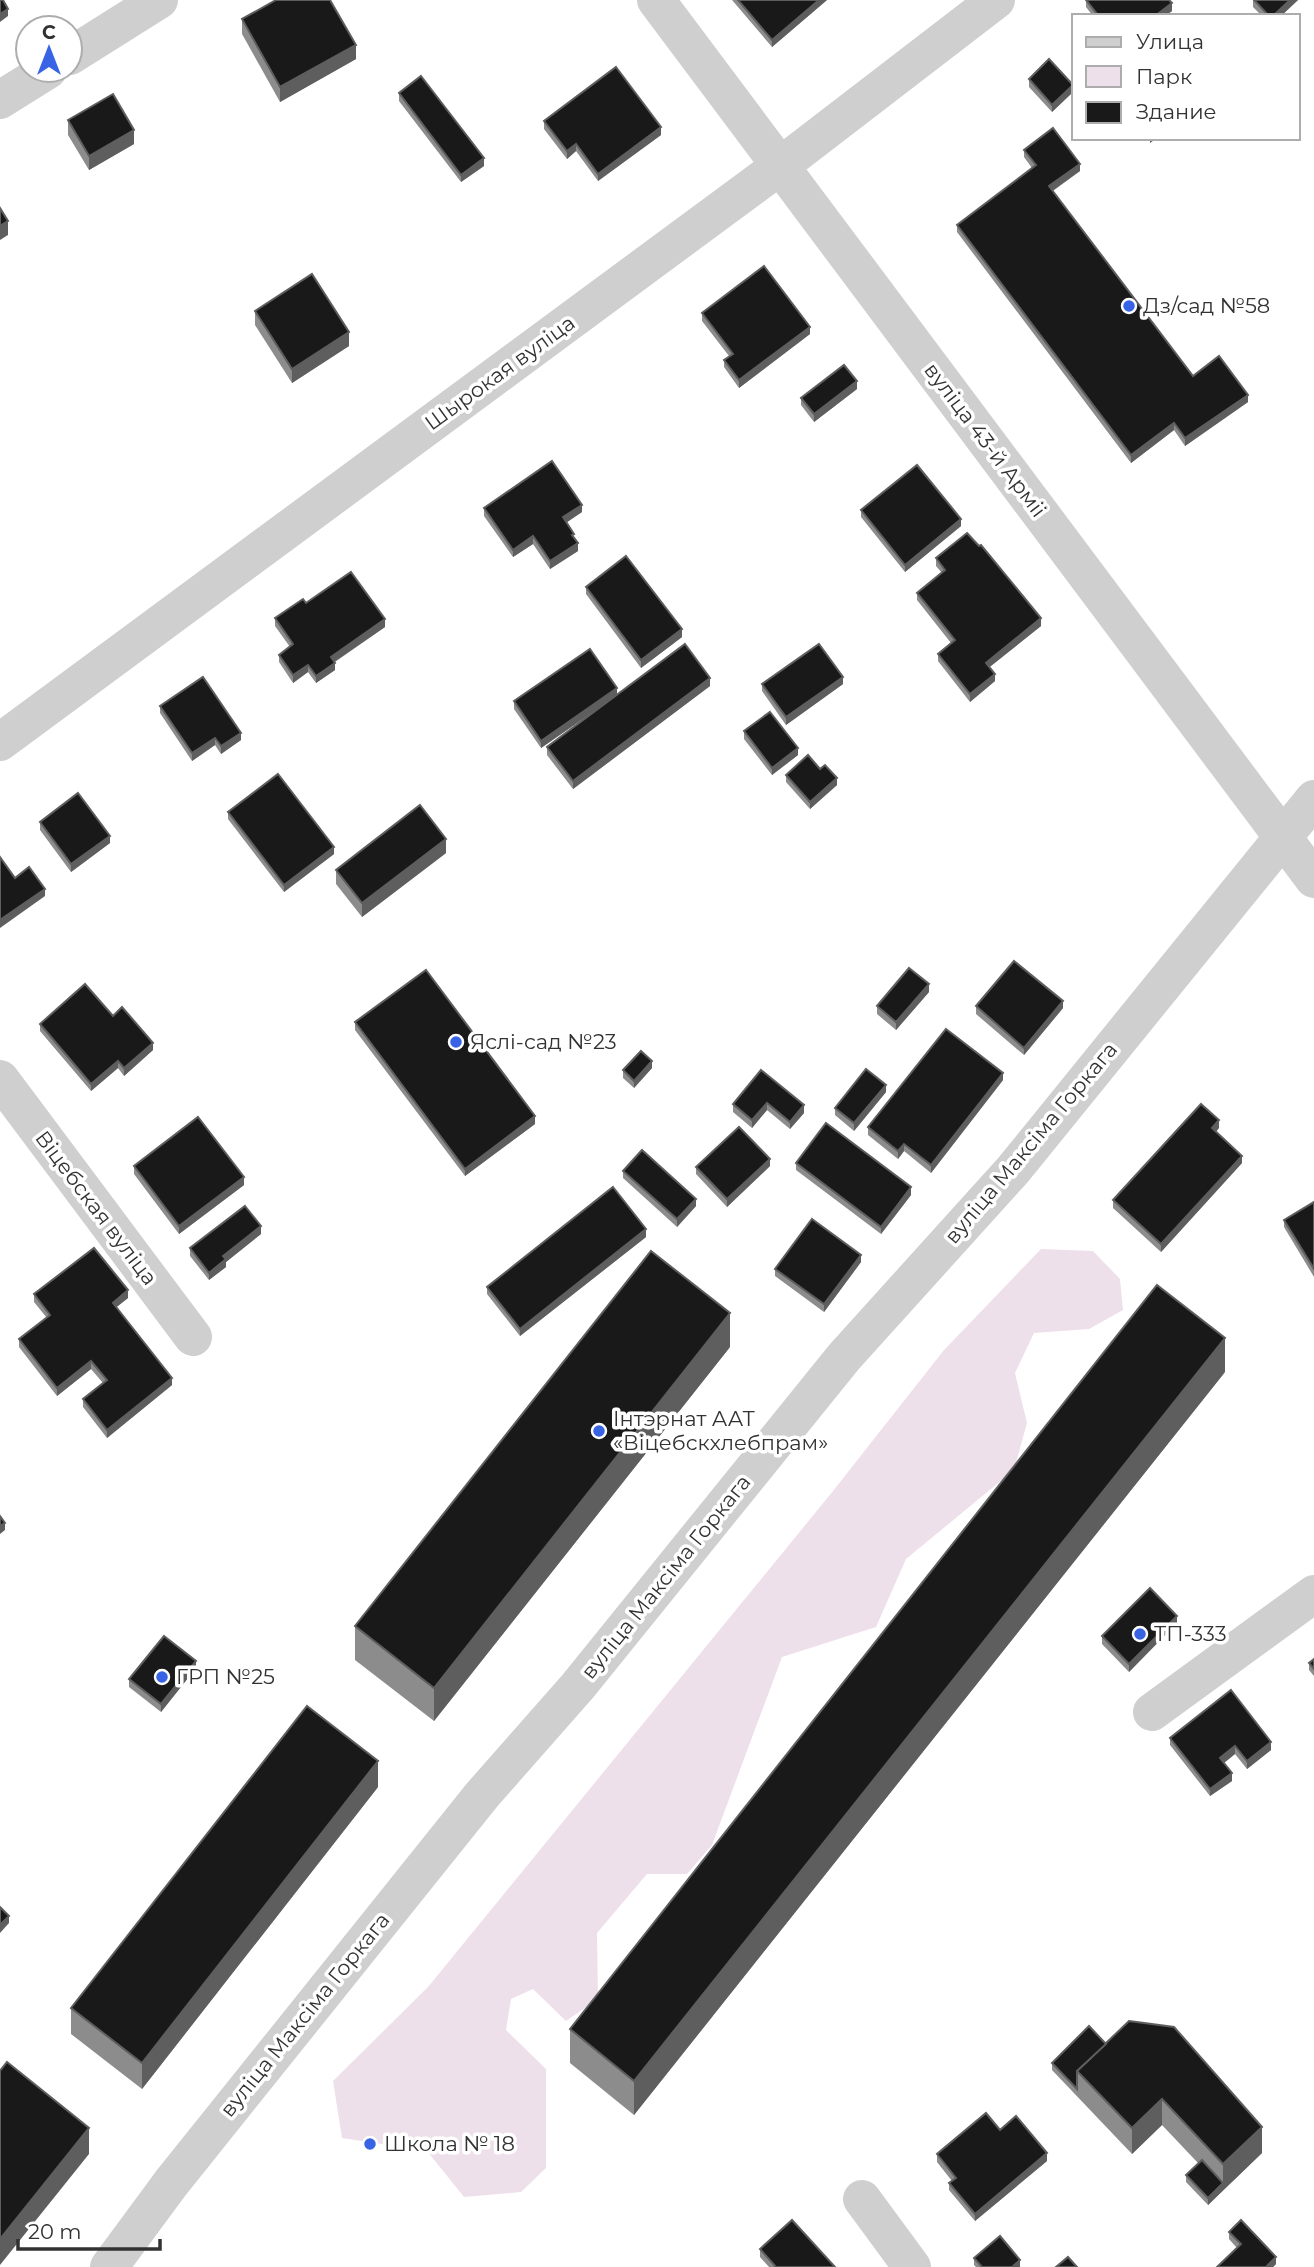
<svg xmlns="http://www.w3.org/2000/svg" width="1314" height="2267" font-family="Montserrat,sans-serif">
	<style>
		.green { fill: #eee0ea }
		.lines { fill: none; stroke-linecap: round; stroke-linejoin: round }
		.street { stroke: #cfcfcf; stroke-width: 38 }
		.wall { fill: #8c8c8c }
		.shaded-wall { fill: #5e5e5e }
		.building { fill: #191919; stroke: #5e5e5e; stroke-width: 2 }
		.poi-dot { fill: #3863e4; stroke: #fff; stroke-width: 2.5 }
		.labels { text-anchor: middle; stroke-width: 7; stroke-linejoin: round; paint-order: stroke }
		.poi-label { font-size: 21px; fill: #323232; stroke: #fff; text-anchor: start }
		.street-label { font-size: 21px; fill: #323232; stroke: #fff }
	</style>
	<rect width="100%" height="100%" fill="#fff"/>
	<polygon class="green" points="1041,1249 1093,1251 1120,1279 1123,1310 1089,1329 1034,1333 1015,1373 1027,1423 1014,1470 906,1559 876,1627 782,1657 712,1845 687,1874 647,1874 597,1933 598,1999 566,2021 533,1989 511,1999 506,2030 546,2069 546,2168 521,2192 464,2197 427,2151 342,2138 333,2081 428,1987 833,1491 944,1350"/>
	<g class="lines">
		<g class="street">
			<polyline points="656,0 1314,879"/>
			<polyline points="70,56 159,0"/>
			<polyline points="0,100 48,70"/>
			<polyline points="0,742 780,166 996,0"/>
			<polyline points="0,1079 193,1337"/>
			<polyline points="1152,1712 1314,1594"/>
			<polyline points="862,2199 912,2267"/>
			<polyline points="109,2267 171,2183 482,1795 578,1686 844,1357 1013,1170 1314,799"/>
		</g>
	</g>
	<g class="wall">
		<polygon points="732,0 827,0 772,47"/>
		<polygon points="1086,0 1172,11 1165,16 1093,16 1086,7"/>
		<polygon points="1253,0 1298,0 1281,16 1262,16 1253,7"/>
		<polygon points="242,19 356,59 280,102 242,34"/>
		<polygon points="1029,79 1073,92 1052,112 1029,87"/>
		<polygon points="399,93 484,166 461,182 399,101"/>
		<polygon points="68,120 134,144 89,170 68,135"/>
		<polygon points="544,121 661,135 598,181 576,151 567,159 544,129"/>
		<polygon points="1024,150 1080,171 1053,191 1193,376 1248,402 1185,446 1174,430 1131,463 957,232 957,225 1032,168 1024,157"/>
		<polygon points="255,311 349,346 292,383 255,325"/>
		<polygon points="702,313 810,334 739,388 724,367 724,360 729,356 702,321"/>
		<polygon points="857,389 814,422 801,405 801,398"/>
		<polygon points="484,508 582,512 566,522 574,539 578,551 550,569 533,544 513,557 484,516"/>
		<polygon points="861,510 961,526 905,572 861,517"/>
		<polygon points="936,558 1041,626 989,667 995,681 970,702 938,661 938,654 951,643 917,600 917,593 942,573 936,566"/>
		<polygon points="586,587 682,637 641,668 586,594"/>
		<polygon points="306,603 385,627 335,662 335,670 316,683 308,672 293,683 279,662 279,655 290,647 275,626 275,618"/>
		<polygon points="762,684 843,684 786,725 762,691"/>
		<polygon points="710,686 573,789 547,755 547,747 611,700 541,748 514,709 514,701 617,695"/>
		<polygon points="160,706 241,740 221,754 215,745 192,761 160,713"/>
		<polygon points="744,731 798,755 772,775 744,739"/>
		<polygon points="820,769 837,785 810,809 786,782 786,775"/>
		<polygon points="228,812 334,854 284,892 228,819"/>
		<polygon points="40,822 110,843 71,872 40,830"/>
		<polygon points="446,853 362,917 336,884 336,870"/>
		<polygon points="929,992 896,1030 877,1014 877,1006"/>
		<polygon points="976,1006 1063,1008 1024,1055 976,1014"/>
		<polygon points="113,1016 153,1050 124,1076 118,1068 91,1091 40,1031 40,1024"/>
		<polygon points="355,1022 535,1124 465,1176 355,1030"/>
		<polygon points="652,1068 634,1088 623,1078 623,1070"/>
		<polygon points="761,1070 804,1113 790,1129 767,1110 752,1128 733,1112 733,1104"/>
		<polygon points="1003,1080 931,1173 904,1151 898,1159 868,1135 868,1127"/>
		<polygon points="886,1092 854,1131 835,1115 835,1108"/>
		<polygon points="1219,1128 1216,1132 1242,1163 1161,1252 1113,1208 1113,1200"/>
		<polygon points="796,1163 911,1195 881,1234 796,1170"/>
		<polygon points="134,1166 244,1185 179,1234 134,1174"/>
		<polygon points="770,1166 727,1207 696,1174 696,1167"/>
		<polygon points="623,1171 696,1206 677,1227 623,1178"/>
		<polygon points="1314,1202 1314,1277 1284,1227 1284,1220"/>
		<polygon points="261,1234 226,1262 226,1267 209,1280 190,1256 190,1248"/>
		<polygon points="646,1237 520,1336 487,1294 487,1287"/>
		<polygon points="861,1262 824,1312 775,1276 775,1269"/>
		<polygon points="34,1294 128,1298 116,1307 172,1385 107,1438 83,1407 83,1399 103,1383 91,1369 57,1396 19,1347 19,1339 47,1318 34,1302"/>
		<polygon points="730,1347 434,1721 355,1660 355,1626"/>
		<polygon points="1225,1372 634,2115 570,2063 570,2029"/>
		<polygon points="1177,1623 1129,1672 1102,1644 1102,1636"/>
		<polygon points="1314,1659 1314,1676 1309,1670 1309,1663"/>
		<polygon points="196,1668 161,1712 129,1687 129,1679"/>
		<polygon points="1170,1738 1271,1750 1247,1769 1235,1754 1224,1763 1232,1781 1210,1796 1170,1745"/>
		<polygon points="378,1787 142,2089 71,2034 71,2008"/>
		<polygon points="1106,2044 1262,2153 1208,2205 1186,2182 1186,2175 1198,2163 1162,2125 1132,2154 1052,2070 1052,2063"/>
		<polygon points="1000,2130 1047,2161 975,2221 949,2190 949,2183 952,2181 937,2162 937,2154"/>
		<polygon points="1229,2232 1276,2264 1273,2267 1217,2267 1237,2248 1229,2239"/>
		<polygon points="760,2249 835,2267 769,2267 760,2257"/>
		<polygon points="974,2258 1020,2267 976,2267 974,2265"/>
	</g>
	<g class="shaded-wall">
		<polygon points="819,0 827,0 772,47 772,40"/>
		<polygon points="1290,0 1298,0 1281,16 1273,16"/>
		<polygon points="1172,3 1172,11 1165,16 1155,16"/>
		<polygon points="8,9 8,16 0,22 0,14"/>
		<polygon points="356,45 356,59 280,102 280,87"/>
		<polygon points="1073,85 1073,92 1052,112 1052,105"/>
		<polygon points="661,127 661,135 598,181 598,174"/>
		<polygon points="134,130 134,144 89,170 89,156"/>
		<polygon points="1150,138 1157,138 1150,143"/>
		<polygon points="576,144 576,151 567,159 567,151"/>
		<polygon points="484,158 484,166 461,182 461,175"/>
		<polygon points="1080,164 1080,171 1049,193 1049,186"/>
		<polygon points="8,221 8,235 0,240 0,226"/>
		<polygon points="810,327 810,334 739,388 739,380"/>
		<polygon points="349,332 349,346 292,383 292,369"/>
		<polygon points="857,381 857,389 814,422 814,414"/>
		<polygon points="1248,395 1248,402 1185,446 1185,438"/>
		<polygon points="1174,423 1174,430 1131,463 1131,455"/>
		<polygon points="582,505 582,512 563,525 563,517"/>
		<polygon points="961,519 961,526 905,572 905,565"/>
		<polygon points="533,536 533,544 513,557 513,550"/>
		<polygon points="578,543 578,551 550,569 550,561"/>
		<polygon points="1041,618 1041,626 986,670 986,663"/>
		<polygon points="385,619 385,627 331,664 331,657"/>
		<polygon points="682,629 682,637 641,668 641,660"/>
		<polygon points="335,663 335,670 316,683 316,676"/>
		<polygon points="308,665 308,672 293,683 293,675"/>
		<polygon points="995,674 995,681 970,702 970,694"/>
		<polygon points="843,677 843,684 786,725 786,717"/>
		<polygon points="710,678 710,686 573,789 573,781"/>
		<polygon points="617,688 617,695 541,748 541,741"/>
		<polygon points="241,733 241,740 221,754 221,746"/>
		<polygon points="215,738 215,745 192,761 192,753"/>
		<polygon points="798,748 798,755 772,775 772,768"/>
		<polygon points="837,778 837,785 810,809 810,802"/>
		<polygon points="110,836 110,843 71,872 71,864"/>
		<polygon points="446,839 446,853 362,917 362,903"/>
		<polygon points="334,847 334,854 284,892 284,885"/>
		<polygon points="45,889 45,896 0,928 0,920"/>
		<polygon points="929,984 929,992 896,1030 896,1022"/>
		<polygon points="1063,1001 1063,1008 1024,1055 1024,1048"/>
		<polygon points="153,1043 153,1050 124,1076 124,1068"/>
		<polygon points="118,1061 118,1068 91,1091 91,1084"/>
		<polygon points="652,1061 652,1068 634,1088 634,1081"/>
		<polygon points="1003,1073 1003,1080 931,1173 931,1165"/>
		<polygon points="886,1085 886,1092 854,1131 854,1123"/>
		<polygon points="767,1103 767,1110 752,1128 752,1120"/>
		<polygon points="804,1105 804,1113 790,1129 790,1122"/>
		<polygon points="535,1116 535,1124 465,1176 465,1169"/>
		<polygon points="1219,1120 1219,1128 1212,1136 1212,1128"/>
		<polygon points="904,1144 904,1151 898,1159 898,1151"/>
		<polygon points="1242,1156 1242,1163 1161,1252 1161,1244"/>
		<polygon points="770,1159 770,1166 727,1207 727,1199"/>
		<polygon points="244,1177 244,1185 179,1234 179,1226"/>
		<polygon points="911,1187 911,1195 881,1234 881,1227"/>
		<polygon points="696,1199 696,1206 677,1227 677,1219"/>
		<polygon points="261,1226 261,1234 226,1262 226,1267 209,1280 209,1273 223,1256"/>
		<polygon points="646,1229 646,1237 520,1336 520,1329"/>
		<polygon points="861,1255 861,1262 824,1312 824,1304"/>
		<polygon points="128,1290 128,1298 113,1310 113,1303"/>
		<polygon points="730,1313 730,1347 434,1721 434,1688"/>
		<polygon points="1225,1338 1225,1372 634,2115 634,2081"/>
		<polygon points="91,1361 91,1369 57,1396 57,1388"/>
		<polygon points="172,1378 172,1385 107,1438 107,1430"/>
		<polygon points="5,1523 5,1530 0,1534 0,1526"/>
		<polygon points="1177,1616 1177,1623 1129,1672 1129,1664"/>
		<polygon points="196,1661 196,1668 161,1712 161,1704"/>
		<polygon points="1271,1742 1271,1750 1247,1769 1247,1761"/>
		<polygon points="1235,1746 1235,1754 1220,1766 1220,1758"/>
		<polygon points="378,1761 378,1787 142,2089 142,2063"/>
		<polygon points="1232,1773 1232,1781 1210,1796 1210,1789"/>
		<polygon points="9,1916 9,1923 0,1933 0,1925"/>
		<polygon points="1162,2099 1162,2125 1132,2154 1132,2128"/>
		<polygon points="1262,2127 1262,2153 1208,2205 1208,2198 1223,2183 1223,2164"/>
		<polygon points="89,2128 89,2154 0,2265 0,2239"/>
		<polygon points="1047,2153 1047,2161 975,2221 975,2214"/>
		<polygon points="1276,2257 1276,2264 1273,2267 1266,2267"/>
		<polygon points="1020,2260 1020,2267 1012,2267"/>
	</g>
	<g class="building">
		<polygon points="0,0 3,0 8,9 0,14"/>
		<polygon points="276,0 330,0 356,45 280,87 242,19"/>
		<polygon points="738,0 819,0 772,40"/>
		<polygon points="1086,0 1169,0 1172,3 1155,16 1095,16 1097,14"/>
		<polygon points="1254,0 1290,0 1273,16 1269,16"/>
		<polygon points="1049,59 1073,85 1052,105 1029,79"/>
		<polygon points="616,67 661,127 598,174 576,144 567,151 544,121"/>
		<polygon points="421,76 484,158 461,175 399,93"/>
		<polygon points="113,94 134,130 89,156 68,120"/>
		<polygon points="1053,128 1080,164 1049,186 1193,376 1219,356 1248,395 1185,438 1174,423 1131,455 957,225 1036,165 1024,150"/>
		<polygon points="0,208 8,221 0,226"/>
		<polygon points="764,266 810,327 739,380 724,360 733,354 702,313"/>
		<polygon points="312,274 349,332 292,369 255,311"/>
		<polygon points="844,365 857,381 814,414 801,398"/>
		<polygon points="552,461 582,505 563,517 574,534 572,535 578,543 550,561 533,536 513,550 484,508"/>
		<polygon points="917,465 961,519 905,565 861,510"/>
		<polygon points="967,533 979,546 981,545 1041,618 986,663 995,674 970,694 938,654 955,640 917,593 945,570 936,558"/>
		<polygon points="626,556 682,629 641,660 586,587"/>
		<polygon points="351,572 385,619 331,657 335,663 316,676 308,665 293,675 279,655 293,644 275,618 303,599 306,603"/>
		<polygon points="685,644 710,678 573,781 547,747"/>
		<polygon points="819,644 843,677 786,717 762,684"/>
		<polygon points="590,649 617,688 541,741 514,701"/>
		<polygon points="203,677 241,733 221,746 215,738 192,753 160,706"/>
		<polygon points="770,712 798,748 772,768 744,731"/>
		<polygon points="808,755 820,769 825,765 837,778 810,802 786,775"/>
		<polygon points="278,774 334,847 284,885 228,812"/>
		<polygon points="78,793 110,836 71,864 40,822"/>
		<polygon points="420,805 446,839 362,903 336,870"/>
		<polygon points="0,857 15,878 29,867 45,889 0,920"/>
		<polygon points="1014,961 1063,1001 1024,1048 976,1006"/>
		<polygon points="909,968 929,984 896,1022 877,1006"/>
		<polygon points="426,970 535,1116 465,1169 355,1022"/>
		<polygon points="85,984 113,1016 122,1007 153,1043 124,1068 118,1061 91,1084 40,1024"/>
		<polygon points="946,1029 1003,1073 931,1165 904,1144 898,1151 868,1127"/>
		<polygon points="641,1051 652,1061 634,1081 623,1070"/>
		<polygon points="866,1069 886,1085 854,1123 835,1108"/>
		<polygon points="761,1070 804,1105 790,1122 767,1103 752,1120 733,1104"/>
		<polygon points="1201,1104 1219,1120 1212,1128 1242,1156 1161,1244 1113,1200"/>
		<polygon points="198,1117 244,1177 179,1226 134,1166"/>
		<polygon points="826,1123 911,1187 881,1227 796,1163"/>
		<polygon points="739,1127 770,1159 727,1199 696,1167"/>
		<polygon points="642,1150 696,1199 677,1219 623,1171"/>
		<polygon points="613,1187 646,1229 520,1329 487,1287"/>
		<polygon points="1314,1202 1314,1269 1284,1220"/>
		<polygon points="245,1206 261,1226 223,1256 226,1259 209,1273 190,1248"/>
		<polygon points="812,1219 861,1255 824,1304 775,1269"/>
		<polygon points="94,1248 128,1290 113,1303 172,1378 107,1430 83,1399 107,1380 91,1361 57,1388 19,1339 50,1315 34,1294"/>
		<polygon points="651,1251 730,1313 434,1688 355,1626"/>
		<polygon points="1157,1285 1225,1338 634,2081 570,2029"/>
		<polygon points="0,1516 5,1523 0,1526"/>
		<polygon points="1150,1588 1177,1616 1129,1664 1102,1636"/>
		<polygon points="164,1636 196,1661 161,1704 129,1679"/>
		<polygon points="1314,1659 1314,1669 1309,1663"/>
		<polygon points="1231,1690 1271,1742 1247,1761 1235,1746 1220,1758 1232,1773 1210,1789 1170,1738"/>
		<polygon points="307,1706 378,1761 142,2063 71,2008"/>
		<polygon points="0,1907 9,1916 0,1925"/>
		<polygon points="1129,2021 1174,2027 1262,2127 1223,2164 1162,2099 1132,2128 1077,2071"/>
		<polygon points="1089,2026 1106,2044 1077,2071 1077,2089 1052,2063"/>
		<polygon points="7,2062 89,2128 0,2239 0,2071"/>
		<polygon points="986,2113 1000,2130 1016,2116 1047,2153 975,2214 949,2183 956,2178 937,2154"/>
		<polygon points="1202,2160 1223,2183 1208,2198 1186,2175"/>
		<polygon points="792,2220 835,2267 776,2267 760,2249"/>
		<polygon points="1241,2220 1276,2257 1266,2267 1217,2267 1241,2244 1229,2232"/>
		<polygon points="1000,2236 1020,2260 1012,2267 982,2267 974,2258"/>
		<polygon points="1068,2257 1077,2267 1056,2267"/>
	</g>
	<g class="poi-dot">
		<circle cx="1129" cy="306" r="7"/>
		<circle cx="456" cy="1042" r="7"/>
		<circle cx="599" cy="1431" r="7"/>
		<circle cx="1140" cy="1634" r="7"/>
		<circle cx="162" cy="1677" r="7"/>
		<circle cx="370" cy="2144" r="7"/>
	</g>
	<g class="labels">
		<g class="poi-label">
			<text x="1143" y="313">Дз/сад №58</text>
			<text x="470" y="1049">Яслі-сад №23</text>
			<text x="613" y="1426">Інтэрнат ААТ<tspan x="613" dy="24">«Віцебскхлебпрам»</tspan></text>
			<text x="1154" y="1641">ТП-333</text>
			<text x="176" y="1684">ГРП №25</text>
			<text x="384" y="2151">Школа № 18</text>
		</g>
		<g class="street-label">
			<text transform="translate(500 373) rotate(-36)" y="7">Шырокая вуліца</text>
			<text transform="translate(985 440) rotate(53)" y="7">вуліца 43-й Арміі</text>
			<text transform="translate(1031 1143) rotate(-50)" y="7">вуліца Максіма Горкага</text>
			<text transform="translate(96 1208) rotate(53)" y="7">Віцебская вуліца</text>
			<text transform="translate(666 1577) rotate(-51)" y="7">вуліца Максіма Горкага</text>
			<text transform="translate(305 2015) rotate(-51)" y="7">вуліца Максіма Горкага</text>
		</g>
	</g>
	<rect x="1072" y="14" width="228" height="126" fill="#ffffff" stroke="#adadad" stroke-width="2"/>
	<rect x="1086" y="37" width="35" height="10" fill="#cfcfcf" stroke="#adadad" stroke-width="2"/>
	<text x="1136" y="49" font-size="21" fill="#323232">Улица</text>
	<rect x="1086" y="66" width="35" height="21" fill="#eee0ea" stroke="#adadad" stroke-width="2"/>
	<text x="1136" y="84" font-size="21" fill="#323232">Парк</text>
	<rect x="1086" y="102" width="35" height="21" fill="#191919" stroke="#adadad" stroke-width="2"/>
	<text x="1136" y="119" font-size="21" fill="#323232">Здание</text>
	<g transform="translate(49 49)"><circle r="33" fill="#ffffff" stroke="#adadad" stroke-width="2"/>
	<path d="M0-5L12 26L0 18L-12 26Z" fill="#3863e4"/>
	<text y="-10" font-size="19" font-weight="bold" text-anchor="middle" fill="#323232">С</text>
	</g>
	<path d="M18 2239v10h142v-10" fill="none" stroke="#323232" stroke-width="3.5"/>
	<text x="28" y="2239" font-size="21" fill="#323232" stroke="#ffffff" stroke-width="5" paint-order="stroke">20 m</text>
</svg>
